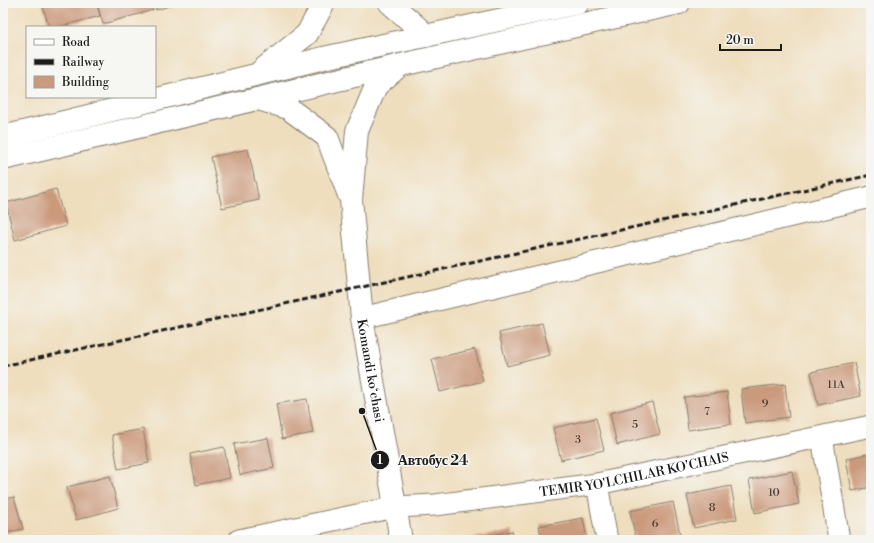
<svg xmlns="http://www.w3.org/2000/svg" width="874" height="543" font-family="'Libre Bodoni',serif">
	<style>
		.building { fill: #cb9a7d }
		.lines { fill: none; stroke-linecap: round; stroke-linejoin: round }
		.minor-casing { stroke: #867d6d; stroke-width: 23 }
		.secondary-casing { stroke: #867d6d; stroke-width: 24 }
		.minor { stroke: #fff; stroke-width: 21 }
		.secondary { stroke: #fff; stroke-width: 22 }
		.rail { stroke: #1c1c1c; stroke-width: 3; stroke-dasharray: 6 3; stroke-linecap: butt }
		.labels { text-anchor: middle; stroke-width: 3; stroke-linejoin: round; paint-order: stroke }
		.number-label { font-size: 11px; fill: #483c34 }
		.street-label { font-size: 13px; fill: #1c1c1c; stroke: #f6f6f2 }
		.leader { fill: none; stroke: #1c1c1c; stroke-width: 1.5 }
		.callout-dot { fill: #1c1c1c; stroke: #f6f6f2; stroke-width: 1.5 }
		.mark-label { font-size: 12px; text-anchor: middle; font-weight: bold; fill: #fff }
		.callout-label { font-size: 14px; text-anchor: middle; font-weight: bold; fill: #1c1c1c; stroke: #f6f6f2; stroke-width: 3; stroke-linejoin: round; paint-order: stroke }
	</style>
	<rect width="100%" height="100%" fill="#f6f6f2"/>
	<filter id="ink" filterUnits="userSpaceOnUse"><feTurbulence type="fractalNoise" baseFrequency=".025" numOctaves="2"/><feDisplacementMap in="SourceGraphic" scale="8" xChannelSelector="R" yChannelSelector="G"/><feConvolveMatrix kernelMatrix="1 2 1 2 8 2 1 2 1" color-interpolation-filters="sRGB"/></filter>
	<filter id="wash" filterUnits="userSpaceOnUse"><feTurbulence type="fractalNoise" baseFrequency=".012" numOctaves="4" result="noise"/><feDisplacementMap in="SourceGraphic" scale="16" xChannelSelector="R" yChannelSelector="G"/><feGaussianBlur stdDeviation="0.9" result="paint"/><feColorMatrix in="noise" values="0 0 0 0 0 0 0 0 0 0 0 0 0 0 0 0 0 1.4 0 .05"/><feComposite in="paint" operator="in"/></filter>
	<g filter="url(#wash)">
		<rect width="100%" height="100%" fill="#efdebe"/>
		<g id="blocks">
			<g class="building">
				<polygon points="42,3 96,3 100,16 58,27 49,27"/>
				<polygon points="97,3 151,3 153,10 103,24"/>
				<polygon points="154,3 179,3 156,10"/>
				<polygon points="248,149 259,200 222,208 211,157"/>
				<polygon points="56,189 66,226 15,240 6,203"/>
				<polygon points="542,323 550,355 507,366 499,333"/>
				<polygon points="475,349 483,381 440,392 432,359"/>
				<polygon points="854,363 861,396 818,405 811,372"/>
				<polygon points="785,384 789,417 745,423 741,389"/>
				<polygon points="727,392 731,424 688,430 684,397"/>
				<polygon points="307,399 313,433 282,439 276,404"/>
				<polygon points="652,402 660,434 617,445 610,413"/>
				<polygon points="596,418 604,450 561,460 553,428"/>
				<polygon points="143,429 149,463 118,469 112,435"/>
				<polygon points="268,438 274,468 240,475 234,444"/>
				<polygon points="224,447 230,478 196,485 190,454"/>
				<polygon points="871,453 871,487 852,491 846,459"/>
				<polygon points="792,471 799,504 755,513 749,480"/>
				<polygon points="110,476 118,508 76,520 67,487"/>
				<polygon points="731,486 737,519 694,528 687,495"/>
				<polygon points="14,497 23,529 3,534 3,499"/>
				<polygon points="673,502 680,534 653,540 636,540 630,511"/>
				<polygon points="583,518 587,540 542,540 539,526"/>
				<polygon points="512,531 514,540 468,540 468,539"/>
			</g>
		</g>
	</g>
	<g filter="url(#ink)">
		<use href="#blocks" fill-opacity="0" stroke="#867d6d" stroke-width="1"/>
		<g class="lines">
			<defs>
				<g id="minor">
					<polyline points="362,318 871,197"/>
					<polyline points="822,437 839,540"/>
					<polyline points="597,484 607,540"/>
					<path id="s1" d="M239,540L395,507L435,505L597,484L871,426"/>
				</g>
				<g id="secondary">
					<polyline points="390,3 427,36"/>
					<path id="s2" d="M398,67L376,86L357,131L351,200L362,318L401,540"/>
					<polyline points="262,70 307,34 324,3"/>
					<polyline points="258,99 288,108 327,137 349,195"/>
					<polyline points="3,137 328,57 578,3"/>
					<polyline points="3,159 401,65 679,3"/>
				</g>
			</defs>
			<use href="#minor" class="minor-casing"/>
			<use href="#secondary" class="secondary-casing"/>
			<use href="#minor" class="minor"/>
			<use href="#secondary" class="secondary"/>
			<polyline class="rail" points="3,366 871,175"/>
		</g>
	</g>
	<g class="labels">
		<g class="number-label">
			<text x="836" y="388">11A</text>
			<text x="765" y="407">9</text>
			<text x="707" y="415">7</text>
			<text x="635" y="428">5</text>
			<text x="578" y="443">3</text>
			<text x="774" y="496">10</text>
			<text x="712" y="511">8</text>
			<text x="655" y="527">6</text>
		</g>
		<g class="street-label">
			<text dy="5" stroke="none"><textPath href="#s2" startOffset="319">Komandi ko‘chasi</textPath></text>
			<text dy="5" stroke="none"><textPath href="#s1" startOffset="401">TEMIR YO'LCHILAR KO'CHAIS</textPath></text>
		</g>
	</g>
	<path class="leader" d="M362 411L380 460"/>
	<g class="callout-dot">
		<circle cx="362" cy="411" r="4"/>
		<circle cx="380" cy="460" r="10"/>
	</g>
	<g class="mark-label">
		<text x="380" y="464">1</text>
	</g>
	<g class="callout-label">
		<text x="433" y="465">Автобус 24</text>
	</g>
	<rect width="874" height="543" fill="none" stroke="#f6f6f2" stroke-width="16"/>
	<rect x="26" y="26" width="130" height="72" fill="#f6f6f2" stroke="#9f9f9c"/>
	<rect x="34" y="39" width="20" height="6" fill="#ffffff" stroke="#9f9f9c"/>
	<text x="62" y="46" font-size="12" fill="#1c1c1c">Road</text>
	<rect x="34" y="59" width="20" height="6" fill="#1c1c1c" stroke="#9f9f9c"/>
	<text x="62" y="66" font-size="12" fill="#1c1c1c">Railway</text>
	<rect x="34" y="76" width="20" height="12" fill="#cb9a7d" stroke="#9f9f9c"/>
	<text x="62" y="86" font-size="12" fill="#1c1c1c">Building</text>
	<path d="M720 44v6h61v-6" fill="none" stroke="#1c1c1c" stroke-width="2"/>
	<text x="726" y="44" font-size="12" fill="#1c1c1c" stroke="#f6f6f2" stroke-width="3" paint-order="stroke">20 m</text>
</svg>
